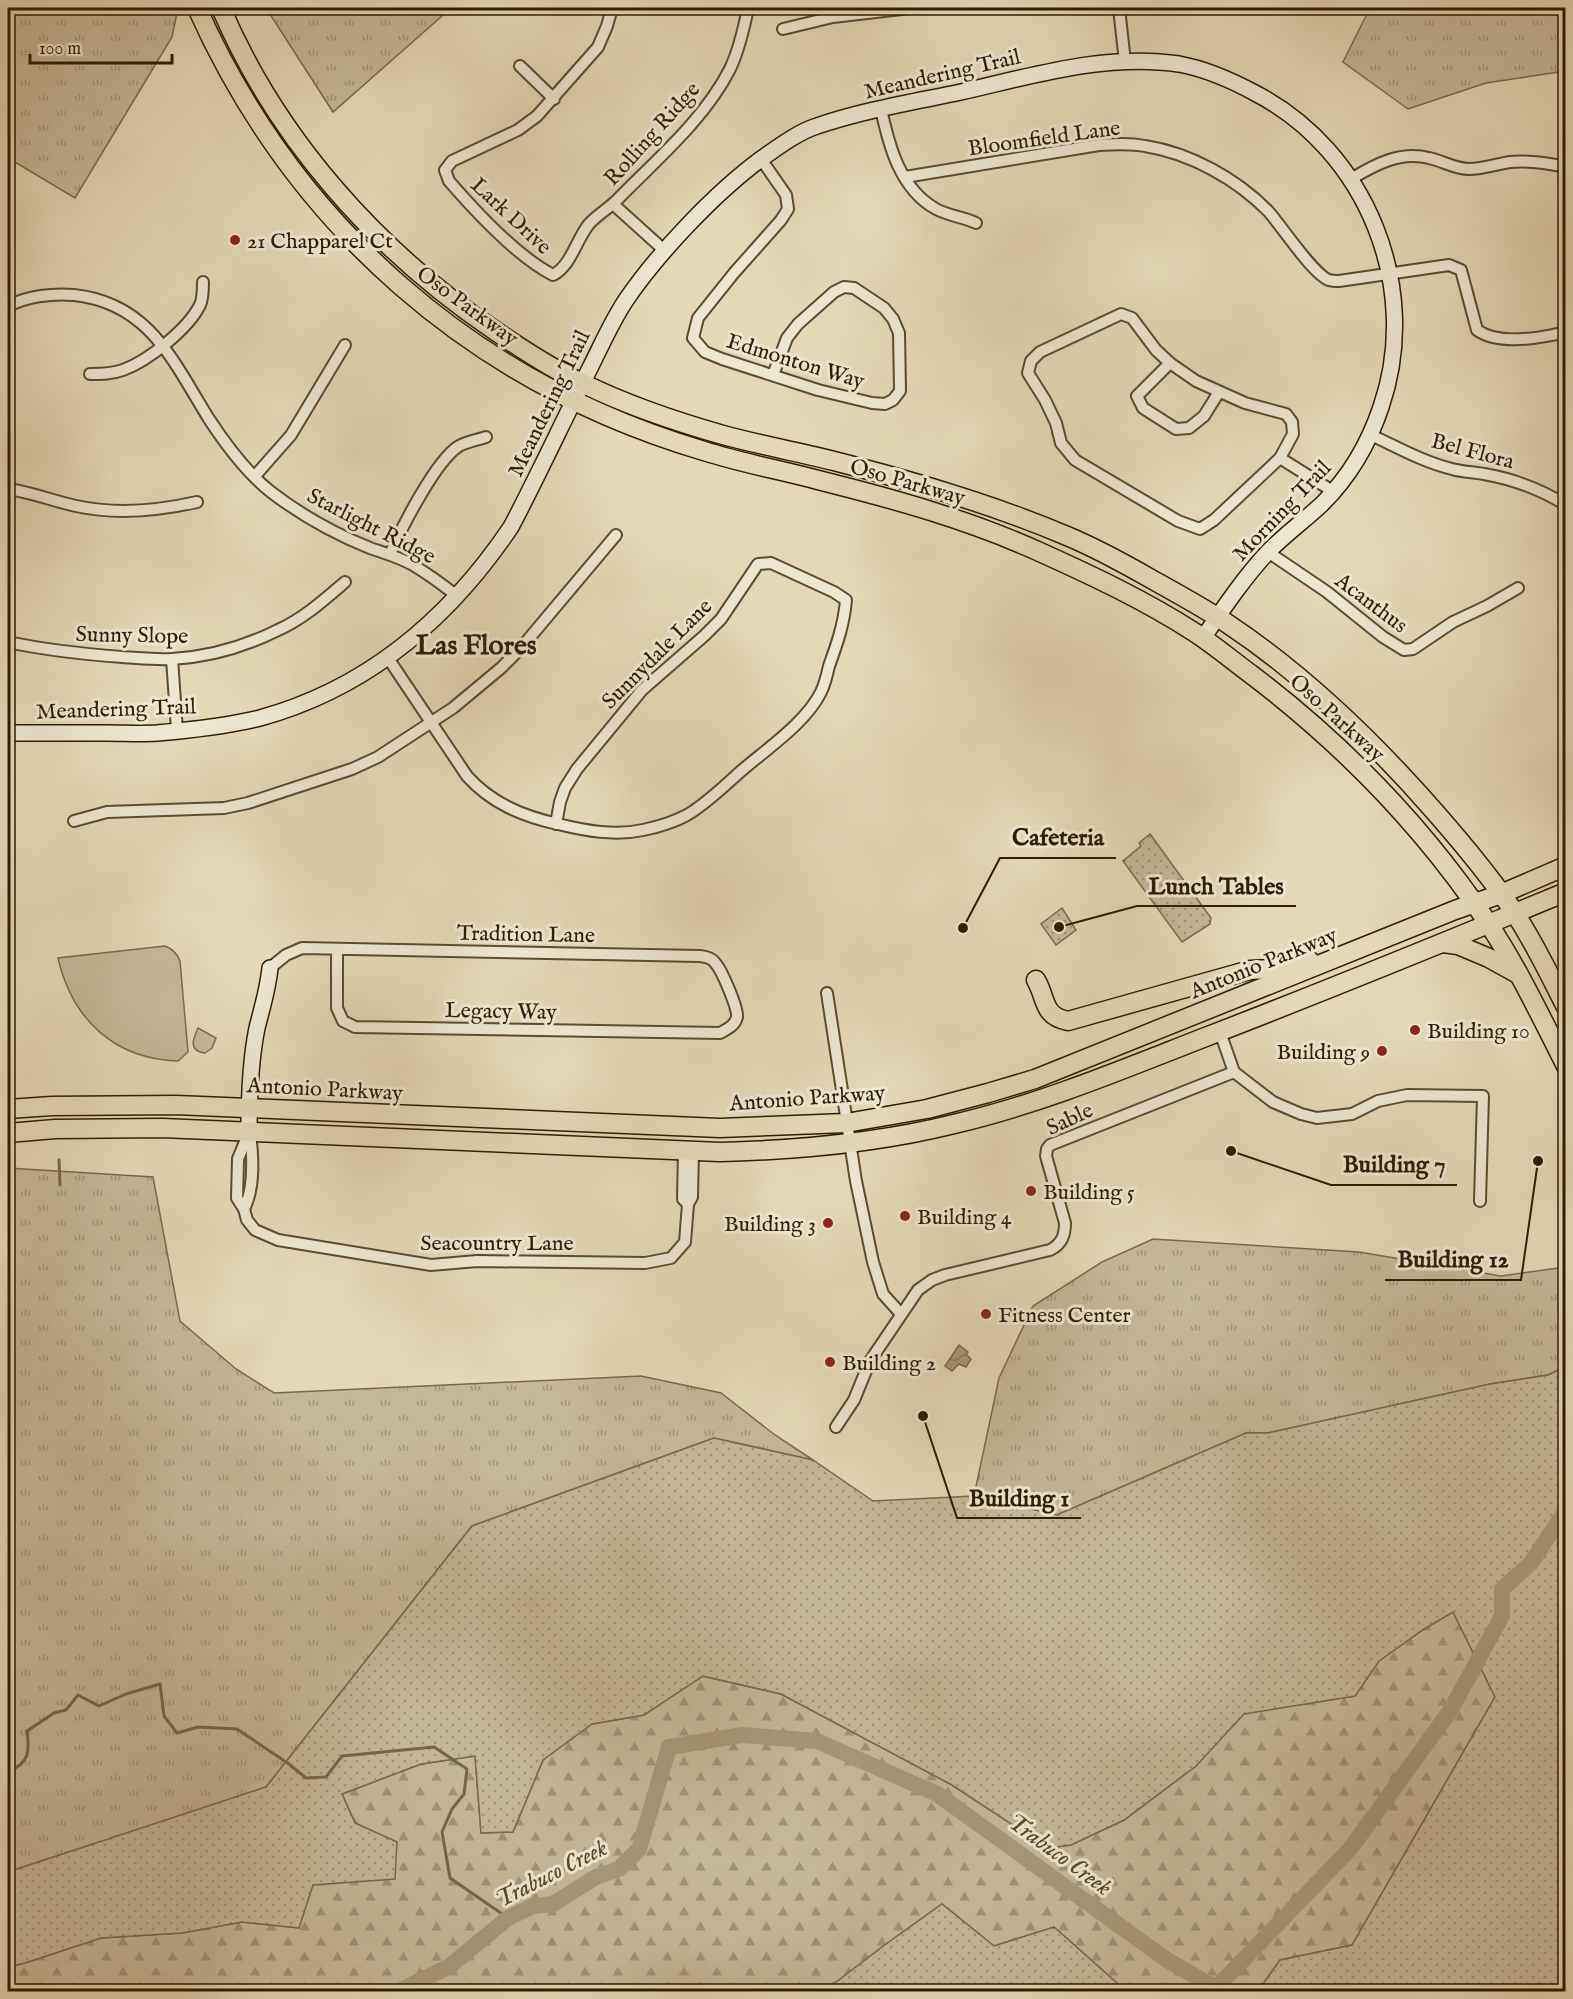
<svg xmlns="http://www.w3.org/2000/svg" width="1573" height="1999" font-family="'IM FELL English',serif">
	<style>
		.grass { fill: url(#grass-tufts); stroke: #7a6a4e; stroke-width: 1.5 }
		.forest { fill: url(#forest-firs); stroke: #7a6a4e; stroke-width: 1.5 }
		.park { fill: url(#park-dots); stroke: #7a6a4e; stroke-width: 1.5 }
		.pitch { fill: #c5b898; stroke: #7a6a4e; stroke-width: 1.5 }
		.water { fill: url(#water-waves); stroke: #76664a; stroke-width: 1.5 }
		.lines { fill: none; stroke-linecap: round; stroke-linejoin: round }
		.stream { stroke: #76664a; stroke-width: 3 }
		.river { stroke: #a69879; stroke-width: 16 }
		.street-casing { stroke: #5c4b30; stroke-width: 14 }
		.secondary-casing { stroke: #2e1c04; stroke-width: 18 }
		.primary-casing { stroke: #2e1c04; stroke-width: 21 }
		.street { stroke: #ede6d0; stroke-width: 10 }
		.secondary { stroke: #ede6d0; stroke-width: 15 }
		.primary { stroke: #e4d8b6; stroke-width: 18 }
		.poi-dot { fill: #8f2418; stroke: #ede6d0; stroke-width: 2 }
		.labels { text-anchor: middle; stroke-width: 6; stroke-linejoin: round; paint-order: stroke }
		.street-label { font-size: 22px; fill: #2e1c04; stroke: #ede6d0 }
		.poi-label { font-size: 22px; fill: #2e1c04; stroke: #ede6d0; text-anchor: start }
		.water-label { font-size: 24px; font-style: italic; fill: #58472d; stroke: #ede6d0 }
		.district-label { font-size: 28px; font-weight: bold; fill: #2e1c04; stroke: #ede6d0 }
		.leader { fill: none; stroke: #2e1c04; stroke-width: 2 }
		.callout-dot { fill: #2e1c04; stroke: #ede6d0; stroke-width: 2 }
		.callout-label { font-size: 24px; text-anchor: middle; font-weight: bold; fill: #2e1c04; stroke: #ede6d0; stroke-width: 6; stroke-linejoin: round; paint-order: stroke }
	</style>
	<defs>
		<pattern id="grass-tufts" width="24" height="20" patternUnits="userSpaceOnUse" patternTransform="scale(1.5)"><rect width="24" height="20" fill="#c5b898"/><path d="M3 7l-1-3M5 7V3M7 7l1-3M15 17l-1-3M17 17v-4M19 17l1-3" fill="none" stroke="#a0957a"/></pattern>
		<pattern id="forest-firs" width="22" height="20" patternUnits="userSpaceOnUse" patternTransform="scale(1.5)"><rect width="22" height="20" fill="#c5b898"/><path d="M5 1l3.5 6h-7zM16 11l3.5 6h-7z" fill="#a0957a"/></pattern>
		<pattern id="park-dots" width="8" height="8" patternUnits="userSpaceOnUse" patternTransform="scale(1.5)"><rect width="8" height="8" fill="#c5b898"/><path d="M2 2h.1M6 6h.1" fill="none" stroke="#a0957a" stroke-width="1.8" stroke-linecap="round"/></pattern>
		<pattern id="water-waves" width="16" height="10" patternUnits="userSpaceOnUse" patternTransform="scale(1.5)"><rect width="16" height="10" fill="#a69879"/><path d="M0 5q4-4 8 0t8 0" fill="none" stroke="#887b61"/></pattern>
	</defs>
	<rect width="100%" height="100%" fill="#e4d8b6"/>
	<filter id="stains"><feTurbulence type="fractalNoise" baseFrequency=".00333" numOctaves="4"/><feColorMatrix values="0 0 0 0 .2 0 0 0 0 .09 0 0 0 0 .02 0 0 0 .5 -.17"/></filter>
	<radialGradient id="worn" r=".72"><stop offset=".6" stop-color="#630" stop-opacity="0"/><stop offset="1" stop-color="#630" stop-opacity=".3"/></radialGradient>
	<g class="grass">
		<polygon points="8,8 178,8 172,37 75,198 8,158"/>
		<polygon points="266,8 451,8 333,112"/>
		<polygon points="1370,8 1565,8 1565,71 1486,83 1408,109 1343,62"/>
		<polygon points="8,1168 153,1177 180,1321 236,1369 274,1393 641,1376 721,1393 775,1435 813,1460 714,1438 472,1526 266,1787 8,1872"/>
		<polygon points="1153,1239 1359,1252 1501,1276 1565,1267 1565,1367 1548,1375 1490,1384 1268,1433 1246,1433 1057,1515 974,1496 999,1378 1033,1306 1102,1262"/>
	</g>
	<polygon class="forest" points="1453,1612 1495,1697 1352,1945 1280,1960 1258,1991 1126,1991 1054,1927 994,1946 942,1904 882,1947 836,1983 817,1991 8,1992 8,1967 25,1963 101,1938 182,1933 242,1922 299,1928 312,1885 396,1842 355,1823 342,1794 421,1764 475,1756 481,1833 513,1832 543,1760 592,1724 644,1715 702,1676 781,1694 952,1785 1048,1848 1071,1845 1124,1820 1196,1766 1244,1713 1355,1696 1379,1661 1424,1629"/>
	<g class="park">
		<polygon points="1150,834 1211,918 1210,924 1182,942 1123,861 1141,846 1139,843"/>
		<polygon points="1062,908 1076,930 1056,945 1041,924"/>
		<polygon points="1565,1367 1565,1991 1258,1991 1280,1960 1352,1945 1495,1697 1453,1612 1424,1629 1379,1661 1355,1696 1244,1714 1196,1766 1124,1820 1071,1845 1048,1848 952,1785 781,1694 703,1676 644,1715 592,1724 543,1760 513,1832 481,1833 475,1756 421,1764 342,1794 355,1823 397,1842 395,1879 313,1885 299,1928 242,1922 182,1933 101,1938 25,1963 8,1967 8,1872 266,1787 472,1526 714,1438 813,1460 873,1501 974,1496 1057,1515 1246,1433 1268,1433 1490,1384 1548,1375"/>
		<polygon points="942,1904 994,1946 1054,1927 1126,1991 817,1991 836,1982 882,1947"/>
	</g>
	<g class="pitch">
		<path d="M165,946C173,949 177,953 180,961L188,1052L178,1061C114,1059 72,1019 58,958Z"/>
		<path d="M198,1028L216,1038L212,1048L205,1053C188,1051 193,1039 198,1028Z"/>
	</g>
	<polygon class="water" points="959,1345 968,1352 966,1354 971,1359 966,1367 959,1364 952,1371 945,1366"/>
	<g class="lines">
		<g class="stream">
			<polyline points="59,1160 60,1185"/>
			<path d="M8,1772C29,1763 30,1752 27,1731L54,1713L66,1710L78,1695L99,1706L126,1694L160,1684L164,1716L177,1733L198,1727L237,1729L289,1764L306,1778L326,1777L342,1756L434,1747L467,1769L464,1794L452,1809L442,1832L450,1878L508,1918"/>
		</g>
		<polyline class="river" points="397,1992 450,1966 508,1918 533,1906 553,1904 596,1877 619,1869 639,1849 669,1747 742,1735 817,1741 937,1794 1167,1960 1216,1988 1350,1849 1450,1711 1502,1616 1502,1589 1531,1563 1566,1510"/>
		<defs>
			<g id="street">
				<path d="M612,8L607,26L598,47L537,116L518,130L452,161L445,170L449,181C475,211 518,257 553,275C571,266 576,240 589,224C597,215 608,209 617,200C656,160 704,120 730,69C739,50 744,28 748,8"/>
				<polyline points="1119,8 1125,62"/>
				<polyline points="783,29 833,17 910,8"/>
				<polyline points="520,66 554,99"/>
				<path d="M881,109C889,146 900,189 936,209C949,216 963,217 976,223"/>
				<polyline points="761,159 786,195 788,209 781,220 734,273 698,318 693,338 705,352 722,359 818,390 872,403 885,404 893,400 900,391 899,333 893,319 884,308 854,288 844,287 834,292 798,324 787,338 773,375"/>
				<path d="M905,177L1099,145C1115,144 1130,143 1145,146C1190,153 1237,179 1269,212C1282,227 1313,274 1329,280C1332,281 1335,281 1339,281L1449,265L1461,270L1477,330C1499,346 1541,338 1566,332"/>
				<path d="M1351,179C1376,164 1400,151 1429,158C1443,161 1455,169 1469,169C1483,169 1497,164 1510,162C1529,160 1547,163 1566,167"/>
				<polyline points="613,204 665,251"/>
				<path d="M8,306C28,296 53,293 74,295C150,303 174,363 209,419C226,445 247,473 271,492C301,515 335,534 370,548C384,553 399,557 413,565C428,574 443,585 457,596"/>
				<polyline points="1170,363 1137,396 1143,408 1176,429 1189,428 1204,416 1219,392"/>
				<path d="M90,374C101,374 112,374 123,370C148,361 188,329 200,305C203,299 203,290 203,282"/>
				<path d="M1371,435C1397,447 1423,462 1452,469C1462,472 1473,472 1484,474C1513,479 1540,489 1566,505"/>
				<polyline points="1280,458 1293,434 1292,422 1286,414 1245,403 1196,381 1170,363 1156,350 1132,318 1121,314 1040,352 1031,361 1028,373 1045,400 1056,423 1061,443 1075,460 1178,521 1200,529 1214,520 1280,458 1334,492"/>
				<polyline points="255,476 291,435 345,345"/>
				<path d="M8,489C31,492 53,501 76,506C117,515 157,511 197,502"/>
				<polyline points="1268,552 1327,592 1383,637 1404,650 1413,649 1453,622 1487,606 1518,588"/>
				<path d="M390,554C401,529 436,460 459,446C466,442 477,440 486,437"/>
				<path d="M8,642C45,650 83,654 122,657C138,658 156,660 172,659C208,657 246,646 278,630C303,619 324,600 345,582"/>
				<path d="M388,658L467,776C491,803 522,816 558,824C586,831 615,836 643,830C658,827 674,822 687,815C706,804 723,787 740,772C765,750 806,723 821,692C825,684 827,675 829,666C837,644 844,624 846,600L834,592L771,563L758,564L721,619L704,636L642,690L577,769L565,788L560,802L556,824"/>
				<polyline points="172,659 177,730"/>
				<polyline points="74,821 107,812 224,808 248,803 352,769 378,757 453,708 501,668 521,648 616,535"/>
				<path d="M270,968L286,955L302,948L700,956C707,957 712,958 716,964C722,971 738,1008 737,1017C735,1026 727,1029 720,1033L355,1027L343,1021L337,1008V949"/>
				<polyline points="827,993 856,1181 873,1262 883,1294 901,1314"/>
				<polyline points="1220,1032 1234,1072"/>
				<polyline points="249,1132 238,1159 237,1198 244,1209 247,1220 255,1230 278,1240 431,1265 477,1261 645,1263 671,1258 685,1242 688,1204 692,1197 693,1151"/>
				<polyline points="684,1150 683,1199 688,1204"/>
				<path d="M244,1209C255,1187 253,1157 250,1133"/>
				<path d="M836,1427L854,1400L870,1361L918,1290L932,1280L945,1275L1050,1250C1062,1244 1065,1235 1065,1223L1046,1156L1047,1149L1050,1145L1234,1072L1273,1102L1301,1114L1317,1118L1352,1114L1378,1101L1407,1095L1483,1096L1480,1201"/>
			</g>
			<g id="secondary">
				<path d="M8,733C41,733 74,733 107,733C124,733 141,734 157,733C191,730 227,726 260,718C369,688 449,619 511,527C539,474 564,419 591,366C602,344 612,321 626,300C658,253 715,193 761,159C778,147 798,132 817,126C864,110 913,102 961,92C1031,76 1106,53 1179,64C1206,69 1231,80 1255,93C1367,151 1422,288 1381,407C1369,443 1349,477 1322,504C1304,521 1284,535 1267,553C1243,579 1223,609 1203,638"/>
				<path d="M249,1132C249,1098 250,1062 257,1028C262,1008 268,989 270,968"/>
			</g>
			<g id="primary">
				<path d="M197,8C295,227 474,383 704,451C742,463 780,470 818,480C894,499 970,520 1042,553C1093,576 1146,601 1194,632C1214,645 1233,661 1252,675C1344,745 1423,826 1488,923C1518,968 1541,1017 1566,1066"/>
				<path d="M221,8C277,139 376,250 494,330C523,350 552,369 584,384C627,405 677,422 723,435C760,445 797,452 834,461C913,481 992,504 1067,536C1096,548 1125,564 1153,580C1178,594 1204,608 1228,624C1306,676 1373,741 1435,812C1463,844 1492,878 1516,915C1535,944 1550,976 1566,1007"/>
				<polyline points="1443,943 1458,945 1489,958 1518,974"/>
				<path d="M1036,980C1047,999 1042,1016 1068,1021L1250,970L1271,969L1309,960"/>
				<polyline points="8,1109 52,1106 176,1105 720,1128 846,1123 927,1109 988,1093 1035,1079 1455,910 1501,894 1566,866"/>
				<path d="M8,1133L55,1129L162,1128L720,1152C799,1150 878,1143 954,1124C1040,1104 1121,1070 1203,1038C1325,991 1445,942 1566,892"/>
			</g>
		</defs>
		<use href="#street" class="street-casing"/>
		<use href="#secondary" class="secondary-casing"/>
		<use href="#primary" class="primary-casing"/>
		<use href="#street" class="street"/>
		<use href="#secondary" class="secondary"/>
		<use href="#primary" class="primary"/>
	</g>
	<g class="poi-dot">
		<circle cx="235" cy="240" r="6"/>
		<circle cx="1415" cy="1030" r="6"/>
		<circle cx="1382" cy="1051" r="6"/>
		<circle cx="1031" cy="1191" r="6"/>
		<circle cx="905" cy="1216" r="6"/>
		<circle cx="828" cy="1223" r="6"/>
		<circle cx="986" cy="1314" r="6"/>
		<circle cx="830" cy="1362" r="6"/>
	</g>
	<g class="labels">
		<g class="street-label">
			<text transform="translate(942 73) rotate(-13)" y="8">Meandering Trail</text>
			<text transform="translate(651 133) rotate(-48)" y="8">Rolling Ridge</text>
			<text transform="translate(1044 137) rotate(-8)" y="8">Bloomfield Lane</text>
			<text transform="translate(512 215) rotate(43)" y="8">Lark Drive</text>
			<text transform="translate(468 305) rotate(36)" y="8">Oso Parkway</text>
			<text transform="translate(796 360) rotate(17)" y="8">Edmonton Way</text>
			<text transform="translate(548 403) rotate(-64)" y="8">Meandering Trail</text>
			<text transform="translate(1473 450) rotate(15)" y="8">Bel Flora</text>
			<text transform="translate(908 481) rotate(16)" y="8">Oso Parkway</text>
			<text transform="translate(1281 510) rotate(-46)" y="8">Morning Trail</text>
			<text transform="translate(372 525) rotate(27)" y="8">Starlight Ridge</text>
			<text transform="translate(1372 602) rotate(37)" y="8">Acanthus</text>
			<text transform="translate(132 634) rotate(1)" y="8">Sunny Slope</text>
			<text transform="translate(656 653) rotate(-45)" y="8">Sunnydale Lane</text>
			<text transform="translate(116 708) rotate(-2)" y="8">Meandering Trail</text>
			<text transform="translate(1338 717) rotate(42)" y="8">Oso Parkway</text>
			<text transform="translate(526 933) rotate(1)" y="8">Tradition Lane</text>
			<text transform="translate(1263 962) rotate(-22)" y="8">Antonio Parkway</text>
			<text transform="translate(501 1010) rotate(1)" y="8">Legacy Way</text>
			<text transform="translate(325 1088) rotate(3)" y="8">Antonio Parkway</text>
			<text transform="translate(807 1097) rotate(-4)" y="8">Antonio Parkway</text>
			<text transform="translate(1069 1118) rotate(-25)" y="8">Sable</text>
			<text x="497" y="1250">Seacountry Lane</text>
		</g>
		<g class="poi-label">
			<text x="247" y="248">21 Chapparel Ct</text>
			<text x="1427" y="1038">Building 10</text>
			<text x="1370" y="1059" text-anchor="end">Building 9</text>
			<text x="1043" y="1199">Building 5</text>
			<text x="917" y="1224">Building 4</text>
			<text x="816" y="1231" text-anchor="end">Building 3</text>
			<text x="998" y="1322">Fitness Center</text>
			<text x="842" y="1370">Building 2</text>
		</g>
		<g class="water-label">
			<text transform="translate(1060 1854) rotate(36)" y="8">Trabuco Creek</text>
			<text transform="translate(551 1873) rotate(-27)" y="8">Trabuco Creek</text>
		</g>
		<g class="district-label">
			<text x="476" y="654">Las Flores</text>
		</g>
	</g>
	<path class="leader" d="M963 928L1000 858H1116M1059 927L1137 906H1296M1231 1151L1331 1185H1457M1538 1161L1521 1280H1385M923 1416L957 1518H1081"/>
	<g class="callout-dot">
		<circle cx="963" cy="928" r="6"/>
		<circle cx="1059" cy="927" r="6"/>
		<circle cx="1231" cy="1151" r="6"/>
		<circle cx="1538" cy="1161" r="6"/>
		<circle cx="923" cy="1416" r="6"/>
	</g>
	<g class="callout-label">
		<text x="1058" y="845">Cafeteria</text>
		<text x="1216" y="894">Lunch Tables</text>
		<text x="1394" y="1172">Building 7</text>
		<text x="1453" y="1267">Building 12</text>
		<text x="1019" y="1506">Building 1</text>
	</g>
	<rect width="1573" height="1999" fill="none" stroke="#e4d8b6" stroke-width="30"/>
	<rect x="9" y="9" width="1555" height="1981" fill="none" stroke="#2e1c04" stroke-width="3"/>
	<rect x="15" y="15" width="1543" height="1969" fill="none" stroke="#2e1c04" stroke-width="1.5"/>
	<path d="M30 54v9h142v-9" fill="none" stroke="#2e1c04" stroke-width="3"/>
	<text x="39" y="54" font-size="18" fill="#2e1c04" stroke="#ede6d0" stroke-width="4.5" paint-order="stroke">100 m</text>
	<rect width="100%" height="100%" filter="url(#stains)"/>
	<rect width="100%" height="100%" fill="url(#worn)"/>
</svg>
